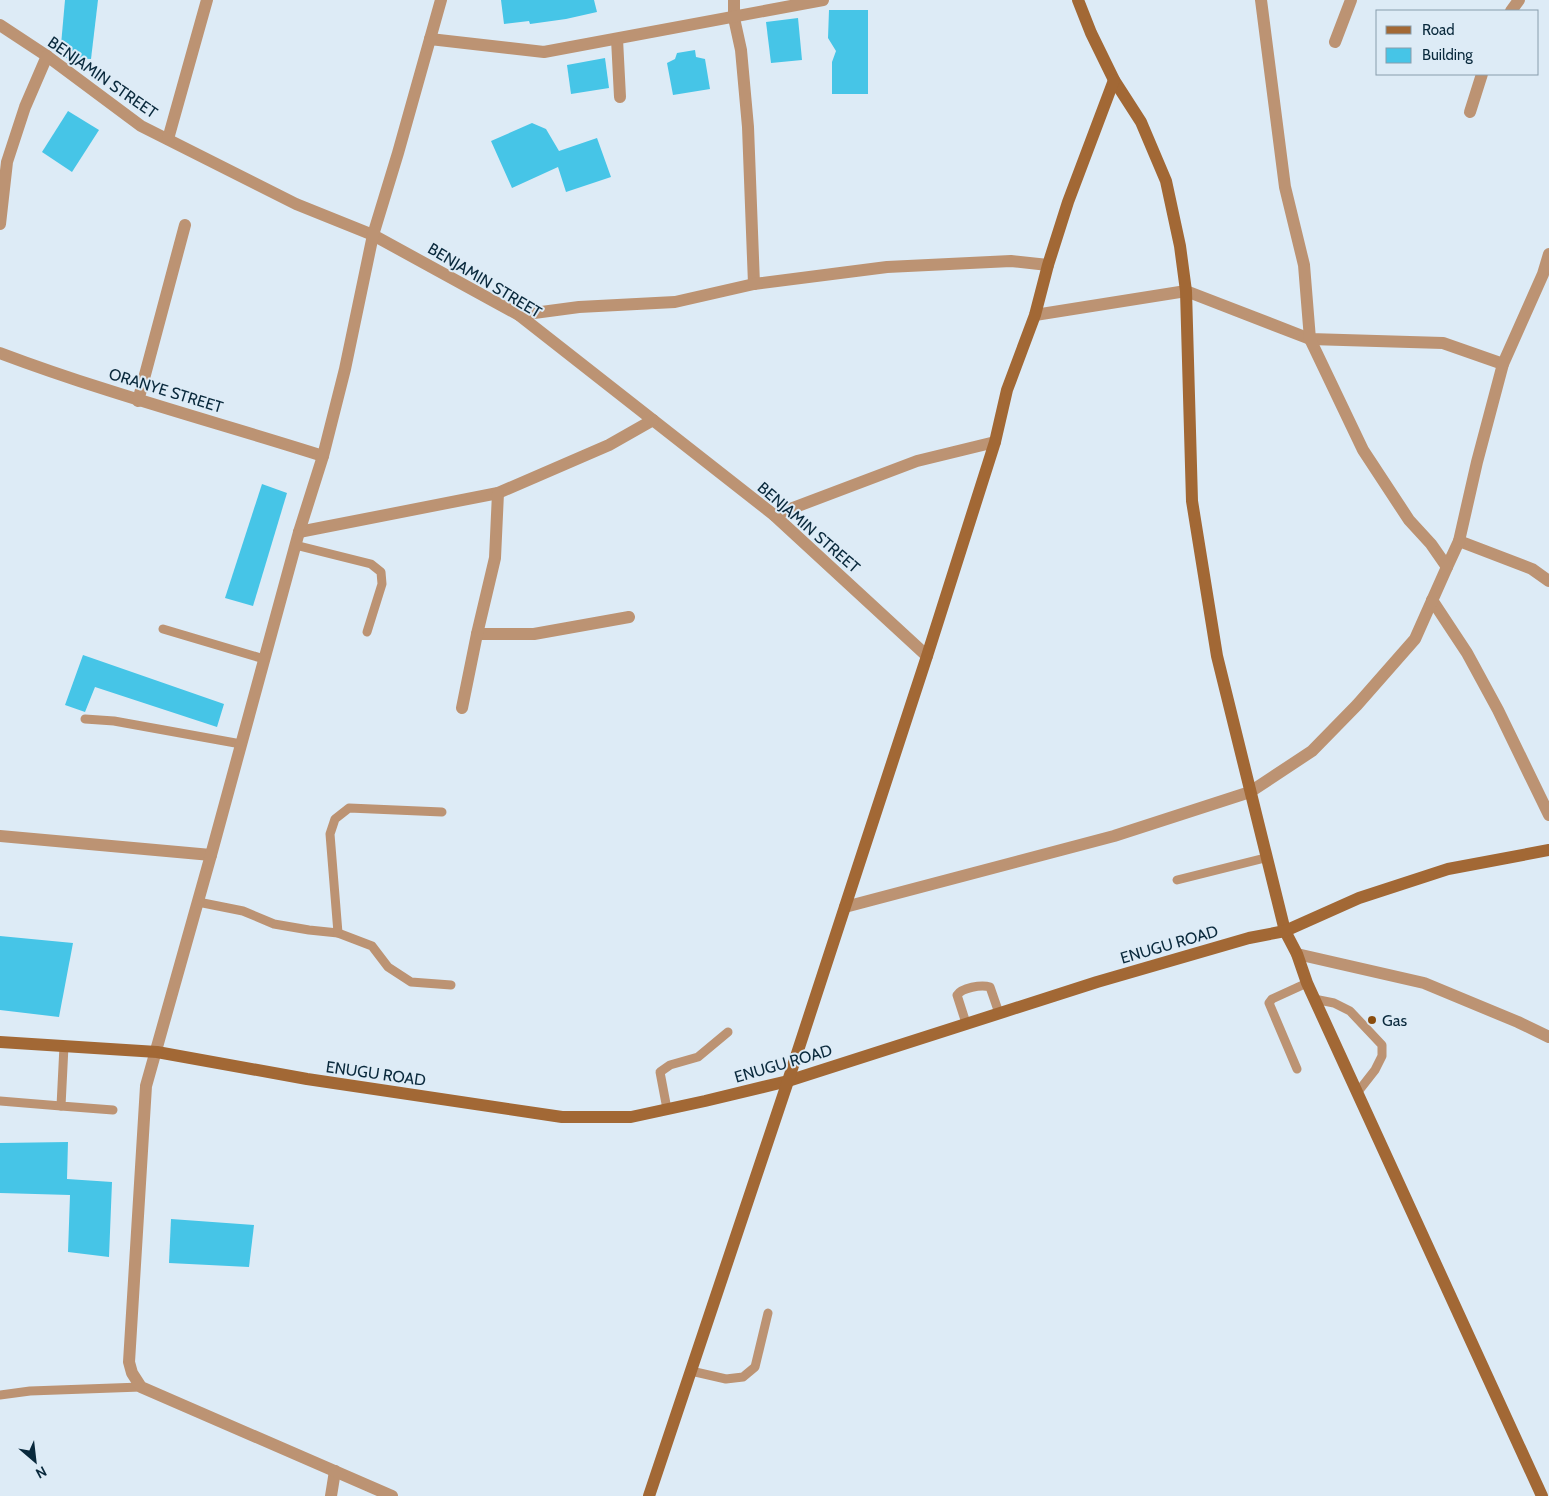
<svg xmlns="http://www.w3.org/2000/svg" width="1549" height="1496" font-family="Cabin,sans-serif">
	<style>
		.building { fill: #46c5e7 }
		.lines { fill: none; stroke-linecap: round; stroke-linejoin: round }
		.lane { stroke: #bc9373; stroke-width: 9 }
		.street { stroke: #bc9373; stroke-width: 12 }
		.secondary { stroke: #a26835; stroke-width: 12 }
		.poi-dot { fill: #8a4d0e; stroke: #ddebf6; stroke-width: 2 }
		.labels { text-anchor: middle; stroke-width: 4; stroke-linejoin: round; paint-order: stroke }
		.street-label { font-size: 16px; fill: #09293c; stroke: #ddebf6 }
		.poi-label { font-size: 16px; fill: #09293c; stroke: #ddebf6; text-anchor: start }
	</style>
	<rect width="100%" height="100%" fill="#ddebf6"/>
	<g class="building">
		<polygon points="65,0 98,0 91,59 64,58 60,56"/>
		<polygon points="501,0 594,0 597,12 566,19 530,24 529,21 504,24"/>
		<polygon points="829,10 868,10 868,94 832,94 832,62 836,51 828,38"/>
		<polygon points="798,18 802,60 771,63 766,22"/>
		<polygon points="695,50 696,57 705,59 710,89 673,95 667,63 675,59 677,53"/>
		<polygon points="605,58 609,88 571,94 567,65"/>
		<polygon points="68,111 99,130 72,172 42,152"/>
		<polygon points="532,123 546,129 559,151 597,138 611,177 566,192 558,167 512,188 491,141"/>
		<polygon points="262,484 287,493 253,606 225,598"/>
		<polygon points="83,655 224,704 217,727 95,687 85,712 65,705"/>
		<polygon points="0,936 73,943 59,1017 0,1010"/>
		<polygon points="68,1142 67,1179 112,1182 109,1257 68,1252 70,1195 0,1193 0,1143"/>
		<polygon points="171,1219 254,1225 249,1267 169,1263"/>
	</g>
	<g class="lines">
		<g class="lane">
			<polyline points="295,545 371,564 381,572 382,584 367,632"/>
			<polyline points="163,629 264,659"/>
			<polyline points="85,719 114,721 241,744"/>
			<polyline points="1177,880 1265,858"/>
			<polyline points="198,902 243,911 274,924 309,930 338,933 372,946 388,967 411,982 451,985"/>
			<polyline points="338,933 330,834 335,819 349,808 442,812"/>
			<polyline points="1314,999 1334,1003 1350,1011 1382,1045 1382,1056 1375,1070 1357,1093"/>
			<path d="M966,1023L957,995C962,988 981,984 990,987L999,1013"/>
			<polyline points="64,1046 61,1106 113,1110"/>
			<polyline points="1297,1069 1269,1003 1272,999 1307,983"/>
			<polyline points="0,1101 61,1106"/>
			<polyline points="667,1109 660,1072 670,1065 698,1057 728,1032"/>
			<polyline points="691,1371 726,1379 743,1377 755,1367 768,1313"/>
			<polyline points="0,1395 30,1391 141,1387"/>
		</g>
		<g class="street">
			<polyline points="734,0 734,18 741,50 748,127 754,284"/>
			<polyline points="1511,11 1519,0"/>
			<polyline points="0,25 47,56 141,126 296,204 373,235 519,315 774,515 927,656"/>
			<polyline points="430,39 544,52 823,0"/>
			<polyline points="617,39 620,97"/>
			<polyline points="1335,42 1351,0"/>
			<polyline points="1470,112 1482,74"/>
			<polyline points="168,139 207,0"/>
			<polyline points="0,224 7,162 25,107 47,56"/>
			<polyline points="519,315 579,307 675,302 754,284 887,267 1011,261 1048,265"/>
			<polyline points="1035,315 1186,291 1310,339 1443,343 1503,364"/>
			<path d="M0,353C106,393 216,422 323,456"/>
			<polyline points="138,401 185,225"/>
			<polyline points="774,515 917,461 995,442"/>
			<polyline points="299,532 498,493 609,445 653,420"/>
			<polyline points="1459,541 1532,569 1549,581"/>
			<polyline points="1447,567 1459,541 1477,462 1503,364 1543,274 1549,254"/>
			<polyline points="1432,600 1467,653 1498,710 1549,815"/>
			<polyline points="477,634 534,634 629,617"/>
			<polyline points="462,708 477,634 495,558 498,493"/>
			<polyline points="0,836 211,855"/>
			<polyline points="845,907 1114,836 1250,792 1312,751 1357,705 1415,639 1447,567 1431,544 1409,520 1363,450 1310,339 1304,265 1285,187 1261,0"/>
			<polyline points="1297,954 1424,983 1518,1022 1549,1037"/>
			<polyline points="331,1496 335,1471"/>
			<polyline points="392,1496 141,1387 132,1373 129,1362 146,1086 211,855 299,532 323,456 345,369 373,235 398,153 441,0"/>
		</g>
		<g class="secondary">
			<polyline points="1078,0 1091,33 1114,80 1141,122 1166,181 1180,246 1186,291 1192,501 1217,656 1285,931 1297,954 1307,983 1542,1496"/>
			<polyline points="0,1042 157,1052 307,1079 562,1117 631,1117 705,1101 788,1081 1097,982 1249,938 1285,931 1359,898 1448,869 1549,850"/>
			<polyline points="649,1496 788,1081 927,656 995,442 1007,390 1035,315 1048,265 1068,202 1114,80"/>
		</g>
	</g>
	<circle class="poi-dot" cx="1372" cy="1020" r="5"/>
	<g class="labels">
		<g class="street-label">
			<text transform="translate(103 77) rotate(35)" y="6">BENJAMIN STREET</text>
			<text transform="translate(485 280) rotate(31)" y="6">BENJAMIN STREET</text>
			<text transform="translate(166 390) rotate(17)" y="6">ORANYE STREET</text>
			<text transform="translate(809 527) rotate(41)" y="6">BENJAMIN STREET</text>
			<text transform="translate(1169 944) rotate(-16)" y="6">ENUGU ROAD</text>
			<text transform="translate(783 1063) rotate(-16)" y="6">ENUGU ROAD</text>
			<text transform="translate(376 1073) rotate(8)" y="6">ENUGU ROAD</text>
		</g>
		<g class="poi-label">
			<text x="1382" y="1026">Gas</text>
		</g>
	</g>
	<rect x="1376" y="10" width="162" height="65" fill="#ddebf6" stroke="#889dac"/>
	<rect x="1386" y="26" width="25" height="8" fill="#a26835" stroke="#889dac"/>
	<text x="1422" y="35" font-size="15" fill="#09293c">Road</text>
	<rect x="1386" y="48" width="25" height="15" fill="#46c5e7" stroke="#889dac"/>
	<text x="1422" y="60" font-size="15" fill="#09293c">Building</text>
	<g transform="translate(35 1461) rotate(152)" stroke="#ddebf6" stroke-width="4" paint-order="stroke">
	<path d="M0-4L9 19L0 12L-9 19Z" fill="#09293c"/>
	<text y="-8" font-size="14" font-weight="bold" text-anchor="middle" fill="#09293c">N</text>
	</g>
</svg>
